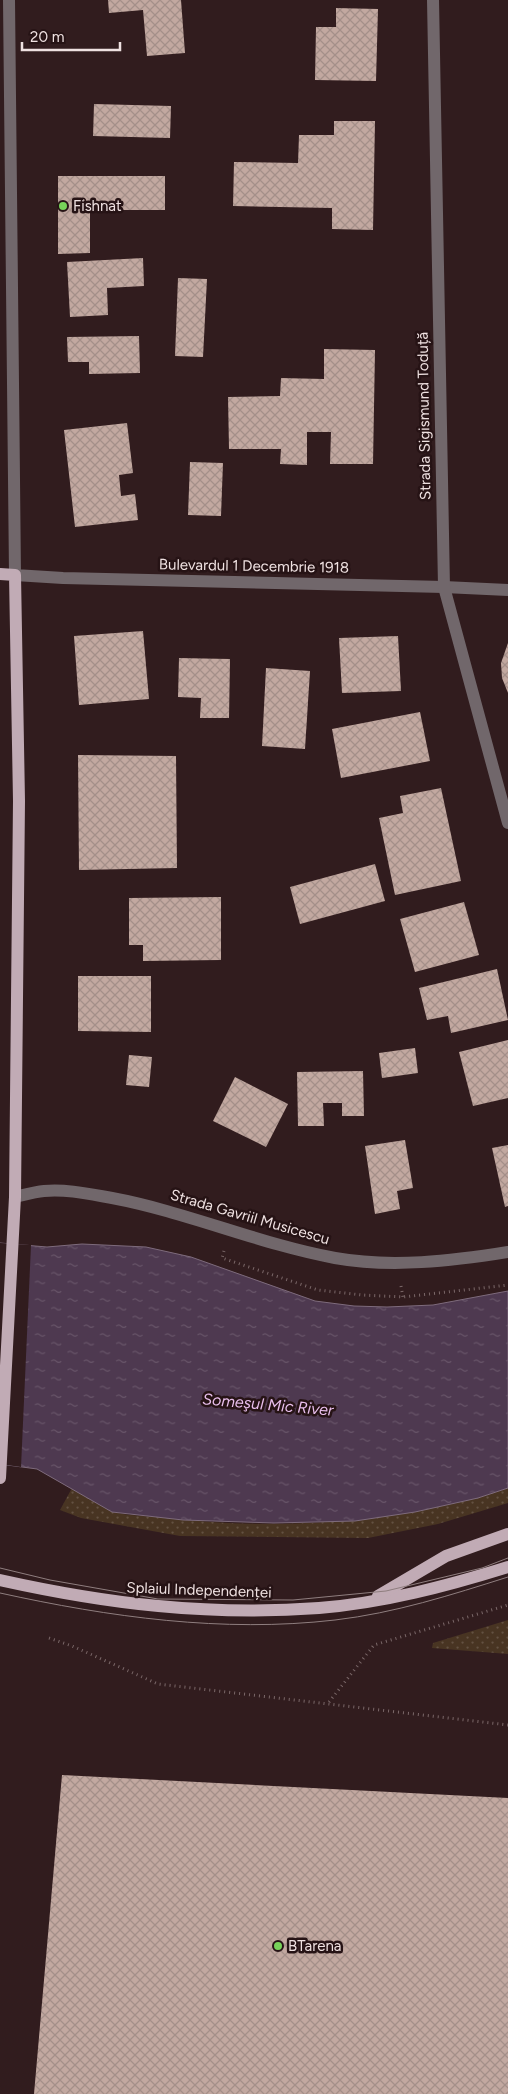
<svg xmlns="http://www.w3.org/2000/svg" width="508" height="2094" font-family="Figtree,sans-serif">
	<style>
		.grass { fill: url(#grass-dots) }
		.water { fill: url(#water-ripples); stroke: #7e6b7c }
		.pier { fill: #311c1e }
		.building { fill: url(#building-cross-hatch) }
		.lines { fill: none; stroke-linecap: round; stroke-linejoin: round }
		.path { stroke: #7b6869; stroke-width: 3; stroke-dasharray: 1 4; stroke-linecap: butt }
		.minor { stroke: #71676b; stroke-width: 12 }
		.major { stroke: #c1abb5; stroke-width: 12 }
		.tram { stroke: #8f7e7f; stroke-width: 1 }
		.poi-dot { fill: #77d259; stroke: #261315; stroke-width: 2 }
		.labels { text-anchor: middle; stroke-width: 5; stroke-linejoin: round; paint-order: stroke }
		.poi-label { font-size: 15px; fill: #efe1e1; stroke: #261315; text-anchor: start }
		.street-label { font-size: 15px; fill: #efe1e1; stroke: #261315 }
		.water-label { font-size: 16px; font-style: italic; fill: #e8beec; stroke: #261315 }
	</style>
	<defs>
		<pattern id="grass-dots" width="8" height="8" patternUnits="userSpaceOnUse" patternTransform="scale(1.25)"><rect width="8" height="8" fill="#483422"/><path d="M2 2h.1M6 6h.1" fill="none" stroke="#635142" stroke-width="1.8" stroke-linecap="round"/></pattern>
		<pattern id="water-ripples" width="26" height="14" patternUnits="userSpaceOnUse" patternTransform="scale(1.25)"><rect width="26" height="14" fill="#4e3950"/><path d="M2 4q2-2 4 0t4 0M15 11q2-2 4 0t4 0" fill="none" stroke="#685569"/></pattern>
		<pattern id="building-cross-hatch" width="8" height="8" patternUnits="userSpaceOnUse" patternTransform="scale(1.25)"><rect width="8" height="8" fill="#c2a8a0"/><path d="M0 0l8 8M0 8l8-8" fill="none" stroke="#a48f89"/></pattern>
	</defs>
	<rect width="100%" height="100%" fill="#311c1e"/>
	<g class="grass">
		<path d="M72,1488C85,1496 98,1505 111,1511C123,1516 153,1516 167,1518C281,1531 399,1523 508,1488V1503L438,1524L368,1538L180,1536L81,1518L60,1510Z"/>
		<polygon points="508,1620 508,1654 432,1648 433,1643"/>
	</g>
	<polygon class="water" points="0,1243 47,1247 82,1244 146,1247 191,1257 315,1301 354,1306 387,1307 433,1305 508,1291 508,1488 478,1498 415,1512 355,1521 274,1523 183,1520 112,1512 37,1469 0,1464"/>
	<polygon class="pier" points="0,1243 31,1245 21,1467 0,1464"/>
	<g class="building">
		<polygon points="108,0 181,0 185,53 147,56 143,10 109,13"/>
		<polygon points="336,8 378,9 376,81 315,80 316,27 336,27"/>
		<polygon points="94,104 171,106 170,138 93,136"/>
		<polygon points="334,121 375,121 373,230 332,229 332,208 233,206 234,162 298,163 299,135 334,135"/>
		<polygon points="58,176 165,176 165,210 90,210 90,253 58,254"/>
		<polygon points="143,258 144,286 107,288 108,315 70,317 67,262"/>
		<polygon points="178,278 207,279 203,357 175,356"/>
		<polygon points="139,336 140,373 89,374 89,362 68,362 67,337"/>
		<polygon points="324,349 375,350 373,464 330,464 331,432 307,432 307,465 280,464 281,449 229,449 228,397 280,396 281,378 324,379"/>
		<polygon points="127,423 133,473 119,475 121,496 135,494 138,520 75,527 64,430"/>
		<polygon points="190,462 223,463 221,516 188,515"/>
		<polygon points="143,631 149,699 79,705 74,636"/>
		<polygon points="398,636 401,691 342,693 339,638"/>
		<polygon points="508,643 508,693 502,678 501,663"/>
		<polygon points="179,658 230,659 229,718 200,718 201,698 178,697"/>
		<polygon points="266,668 310,671 305,749 262,746"/>
		<polygon points="420,712 430,761 341,778 332,729"/>
		<polygon points="78,755 176,756 177,868 79,870"/>
		<polygon points="441,788 461,881 395,895 379,818 403,813 400,796"/>
		<polygon points="375,864 385,901 300,924 290,887"/>
		<polygon points="221,897 221,960 143,961 143,945 129,945 129,898"/>
		<polygon points="464,902 479,955 415,972 400,919"/>
		<polygon points="497,969 508,1020 451,1033 448,1016 427,1020 419,988"/>
		<polygon points="78,976 151,976 151,1032 78,1031"/>
		<polygon points="508,1040 508,1098 473,1106 459,1052"/>
		<polygon points="415,1048 418,1073 382,1078 379,1053"/>
		<polygon points="129,1055 152,1057 149,1087 126,1085"/>
		<polygon points="363,1071 364,1116 342,1116 342,1103 323,1103 324,1126 298,1126 297,1072"/>
		<polygon points="235,1077 288,1104 266,1147 213,1121"/>
		<polygon points="405,1140 413,1188 397,1191 400,1209 375,1214 365,1146"/>
		<polygon points="508,1145 508,1206 505,1207 492,1148"/>
		<polygon points="62,1775 508,1798 508,2094 34,2094"/>
	</g>
	<g class="lines">
		<g class="path">
			<polyline points="224,1251 222,1258 318,1290 362,1295 403,1297 508,1285"/>
			<polyline points="401,1286 403,1297"/>
			<polyline points="49,1638 72,1646 158,1684 508,1725"/>
			<polyline points="329,1702 374,1645 508,1605"/>
		</g>
		<g class="minor">
			<polyline points="9,0 15,575 63,578 444,587 508,590"/>
			<polyline points="433,0 444,587 508,823"/>
			<path d="M15,1197C24,1195 34,1192 44,1191C67,1189 89,1194 112,1198C187,1212 259,1244 335,1258C391,1268 452,1261 508,1252"/>
		</g>
		<g class="major">
			<polyline points="0,574 15,575 19,801 15,1197 0,1478"/>
			<path d="M0,1580C108,1604 208,1616 319,1608C383,1603 447,1586 508,1567"/>
			<polyline points="378,1596 446,1556 508,1534"/>
		</g>
		<g class="tram">
			<polyline points="0,1568 50,1580 158,1599 293,1600 386,1591 482,1568 508,1558"/>
			<path d="M0,1593C109,1617 223,1633 335,1620C395,1613 451,1595 508,1577"/>
		</g>
	</g>
	<g class="poi-dot">
		<circle cx="63" cy="206" r="5"/>
		<circle cx="278" cy="1946" r="5"/>
	</g>
	<g class="labels">
		<g class="poi-label">
			<text x="73" y="211">Fishnat</text>
			<text x="288" y="1951">BTarena</text>
		</g>
		<g class="street-label">
			<text transform="translate(424 416) rotate(-91)" y="5">Strada Sigismund Toduță</text>
			<text transform="translate(254 566) rotate(1)" y="5">Bulevardul 1 Decembrie 1918</text>
			<text transform="translate(250 1217) rotate(16)" y="5">Strada Gavriil Musicescu</text>
			<text transform="translate(199 1590) rotate(2)" y="5">Splaiul Independenței</text>
		</g>
		<g class="water-label">
			<text transform="translate(268 1404) rotate(5)" y="6">Someşul Mic River</text>
		</g>
	</g>
	<path d="M22 42v8h98v-8" fill="none" stroke="#efe1e1" stroke-width="2.5"/>
	<text x="30" y="42" font-size="15" fill="#efe1e1" stroke="#261315" stroke-width="4" paint-order="stroke">20 m</text>
</svg>
